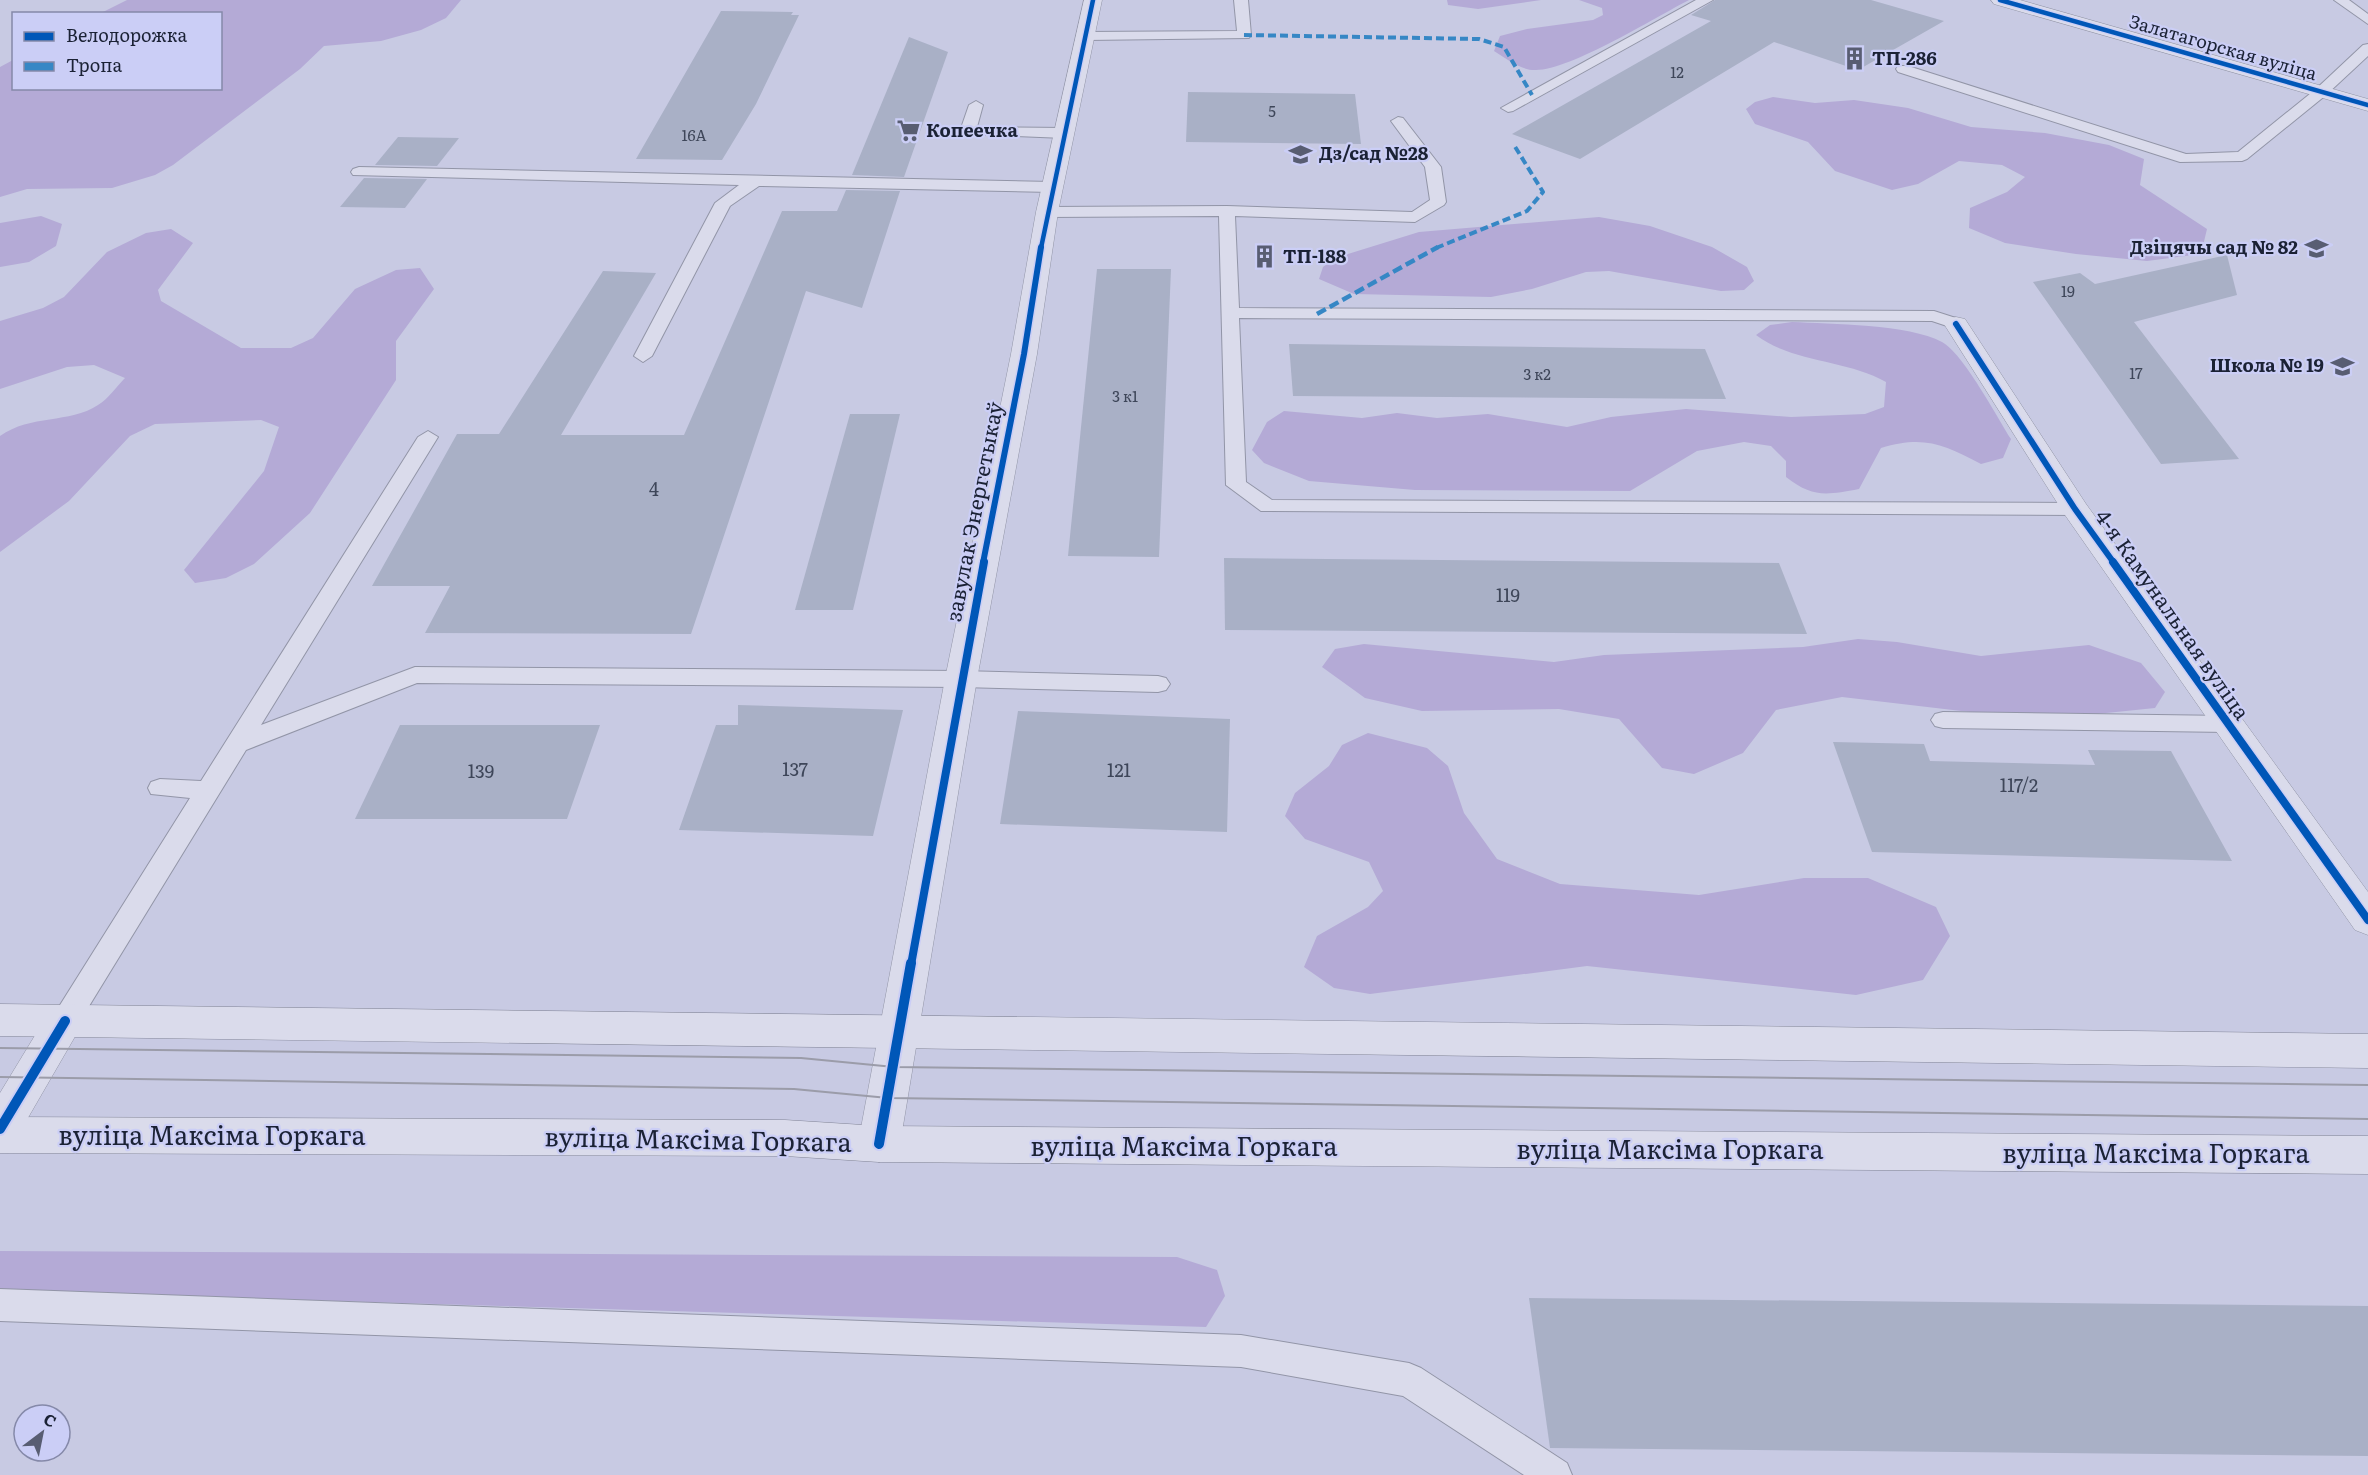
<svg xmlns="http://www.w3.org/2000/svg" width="2368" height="1475" font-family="Literata,serif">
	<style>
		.green { fill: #b4aad6 }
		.building { fill: #a9b0c6 }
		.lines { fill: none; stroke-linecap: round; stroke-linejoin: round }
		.service-casing { stroke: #9295a7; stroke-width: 2 }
		.minor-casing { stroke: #9295a7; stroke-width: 1 }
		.secondary-casing { stroke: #828597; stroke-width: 1 }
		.service { fill: #dadbeb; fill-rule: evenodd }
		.minor { fill: #dadbeb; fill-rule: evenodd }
		.secondary { fill: #dadbeb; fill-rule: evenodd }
		.tram { stroke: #9b9ca9; stroke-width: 2 }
		.quiet-far1 { stroke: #3687c5; stroke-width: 4; stroke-dasharray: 8 4; stroke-linecap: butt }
		.quiet { stroke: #3687c5; stroke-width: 4.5; stroke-dasharray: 10 4.5; stroke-linecap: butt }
		.cycleway-far3-casing { stroke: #cbcef6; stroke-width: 7 }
		.cycleway-far2-casing { stroke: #cbcef6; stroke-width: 9 }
		.cycleway-far1-casing { stroke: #cbcef6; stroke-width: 11 }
		.cycleway-casing { stroke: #cbcef6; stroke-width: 14 }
		.cycleway-far3 { stroke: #0057b8; stroke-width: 4.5 }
		.cycleway-far2 { stroke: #0057b8; stroke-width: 6 }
		.cycleway-far1 { stroke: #0057b8; stroke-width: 8 }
		.cycleway { stroke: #0057b8; stroke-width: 10 }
		.labels { text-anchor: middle; stroke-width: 4.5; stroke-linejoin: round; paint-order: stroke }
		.far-number-label { font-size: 15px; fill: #3e4659 }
		.far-street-label { font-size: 18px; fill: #1b2235; stroke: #cbcef6 }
		.far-poi-label { font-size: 18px; font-weight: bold; fill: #1b2235; stroke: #cbcef6; text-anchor: start }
		.number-label { font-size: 18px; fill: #3e4659 }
		.street-label { font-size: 21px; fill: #1b2235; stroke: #cbcef6 }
		.near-street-label { font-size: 26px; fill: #1b2235; stroke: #cbcef6 }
	</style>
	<rect width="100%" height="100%" fill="#c8cae3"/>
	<g class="green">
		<polygon points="127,0 461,0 446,18 421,30 381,41 324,46 300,69 173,165 155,175 112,188 27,189 0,197 0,67 13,60 14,88 220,88 220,14 101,13"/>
		<polygon points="1447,0 1541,0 1478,9 1448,5"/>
		<path d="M1579,0H1689C1656,17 1569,71 1535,70C1520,70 1507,59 1494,51L1500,36L1527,29L1593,20L1603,15L1602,8Z"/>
		<polygon points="1773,97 1815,103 1854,100 1908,108 1971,127 2045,133 2109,145 2144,159 2140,185 2207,229 2201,254 2147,261 2076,254 2005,243 1969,228 1970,208 2007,192 2025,177 2002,165 1959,161 1918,184 1892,190 1835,171 1808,142 1755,124 1746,109 1755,102"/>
		<polygon points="41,216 62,224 56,246 29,262 0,267 0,223"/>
		<polygon points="1599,217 1650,226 1712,247 1747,267 1754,281 1744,290 1721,291 1609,271 1586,272 1532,289 1491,297 1354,294 1319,279 1323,267 1335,258 1419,232"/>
		<path d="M171,229L193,243L158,290L161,301L241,348H291L313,338L355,289L396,270L420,268L434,289L396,341V380L310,513L254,564L226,578L195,583L184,570L264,471L279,427L261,420L155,424L130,436L69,501L0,552V436C31,414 69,424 98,405C108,399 117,386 125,378L94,365L67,367L0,389V321L43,308L64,297L107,252L146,233Z"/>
		<path d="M1792,322C1830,324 1909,324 1942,342C1963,353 1997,417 2011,439L2003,458L1981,464C1944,444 1923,435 1881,448L1859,489C1826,495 1813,498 1786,477V461L1771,446L1744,442L1697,451L1630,491L1415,490L1309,481L1264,463L1252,450L1267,422L1284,411L1362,418L1397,413L1437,418L1488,414L1567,427L1611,417L1686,409L1791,417L1865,414L1884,407L1886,382C1846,359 1793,363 1756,335L1770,325Z"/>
		<polygon points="1858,639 1897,642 1981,656 2089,645 2141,663 2165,692 2155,708 2038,720 1842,697 1776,710 1743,753 1694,774 1662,768 1619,719 1559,709 1422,711 1365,698 1322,667 1335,649 1364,644 1554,662 1604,655 1803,647"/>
		<polygon points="1368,733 1427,748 1448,766 1464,813 1497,859 1560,884 1699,895 1804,878 1868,878 1936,907 1950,936 1923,980 1856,995 1587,966 1370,994 1334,988 1304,967 1317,936 1368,907 1383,891 1369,862 1305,839 1285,816 1295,793 1329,766 1342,745"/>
		<polygon points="0,1251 1177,1257 1217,1270 1225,1296 1206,1327 0,1291"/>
	</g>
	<g class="building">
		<polygon points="1715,0 1871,0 1944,21 1858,70 1774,42 1580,159 1512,134 1711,21 1691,15"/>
		<polygon points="721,11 793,12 791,15 799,15 756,104 722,160 636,159"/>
		<polygon points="909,37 948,52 904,177 852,175"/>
		<polygon points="1188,92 1355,94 1361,144 1186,142"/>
		<polygon points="398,137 459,138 437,166 375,165"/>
		<polygon points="364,178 427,179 405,208 340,207"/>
		<polygon points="846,190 900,191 862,308 806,291 691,634 425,633 450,586 372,586 457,434 499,434 603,271 656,273 561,435 684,435 782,211 837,211"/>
		<polygon points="2227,255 2237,295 2134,322 2239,459 2161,464 2033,282 2080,273 2095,284"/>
		<polygon points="1097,269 1171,269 1159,557 1068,556"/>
		<polygon points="1289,344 1705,349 1726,399 1293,396"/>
		<polygon points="850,414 900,414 853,610 795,610"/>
		<polygon points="1224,558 1779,563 1807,634 1225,630"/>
		<polygon points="738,705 903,710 873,836 679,830 716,725 738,725"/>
		<polygon points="1018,711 1230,719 1227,832 1000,824"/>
		<polygon points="400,725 600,725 567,819 355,819"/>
		<polygon points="1833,742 1924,744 1930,761 2095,765 2088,750 2171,751 2232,861 1872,852"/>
		<polygon points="1529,1298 2368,1306 2368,1456 1550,1448"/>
	</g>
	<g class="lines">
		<defs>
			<g id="service">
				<polygon points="1234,0 1248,0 1251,35 1249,38 1086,40 1079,36 1086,32 1237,31"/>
				<polygon points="1696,0 1713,0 1513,111 1508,112 1501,108"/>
				<polygon points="2334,0 2349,0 2368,14 2368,24"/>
				<polygon points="2368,44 2368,56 2326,95 2247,159 2242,161 2180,162 1898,72 1896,69 1898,66 1908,66 2186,154 2238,152 2316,89 2363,45"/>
				<polygon points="976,101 983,105 977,127 1064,128 1072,133 1064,138 963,134 960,131 969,105"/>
				<polygon points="1398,117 1403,118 1441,167 1446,202 1444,205 1415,222 1235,216 1239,308 1934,311 1962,320 1965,324 1956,329 1932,321 1239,318 1246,482 1272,500 2075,503 2082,504 2085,509 2082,514 2075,515 1261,511 1226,485 1219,216 1047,217 1039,212 1047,207 1227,206 1412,212 1430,200 1425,167 1391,121"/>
				<polygon points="359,167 1052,182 1060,187 1052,192 759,186 730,206 652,356 643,362 634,356 715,203 739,185 353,175 351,172 353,169"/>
				<polygon points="428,431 438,437 261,725 415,667 961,671 1158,676 1166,678 1170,684 1166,690 1158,692 961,687 417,683 246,750 75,1029 65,1033 55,1029 51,1021 55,1013 190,798 151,794 148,788 151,782 160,779 201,781 418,437"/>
				<polygon points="1943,712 2228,716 2236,718 2240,724 2236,730 2228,732 1943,728 1935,726 1931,720 1935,714"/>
				<polygon points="0,1289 1241,1335 1409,1363 1421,1368 1567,1463 1572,1475 1524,1475 1403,1396 1241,1367 0,1321"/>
			</g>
			<g id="minor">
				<polygon points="1084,0 1102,0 1058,212 1037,354 977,679 900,1144 894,1157 879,1162 864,1157 858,1144 945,679 1011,354 1036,212"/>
				<polygon points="1991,0 2020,0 2368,99 2368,111 1994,4"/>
				<polygon points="1956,317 1965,319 2086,504 2368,892 2368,935 2355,930 2065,515 1944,324 1947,319"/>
				<polygon points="65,1005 79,1009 84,1021 14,1142 0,1147 0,1093 51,1009"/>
			</g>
			<g id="secondary">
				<polygon points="0,1004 2368,1034 2368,1068 0,1036"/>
				<polygon points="0,1117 785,1120 879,1126 2368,1136 2368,1174 879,1162 785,1156 0,1153"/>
			</g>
		</defs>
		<use href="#service" class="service-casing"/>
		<use href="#minor" class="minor-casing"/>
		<use href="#secondary" class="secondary-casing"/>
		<use href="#service" class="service"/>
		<use href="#minor" class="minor"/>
		<use href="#secondary" class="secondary"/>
		<g class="tram">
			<polyline points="0,1048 801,1058 894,1067 2368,1085"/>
			<polyline points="0,1077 794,1089 888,1098 2368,1119"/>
		</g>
		<g class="quiet-far1">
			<polyline points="1244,35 1479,39 1504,47 1532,95"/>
			<polyline points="1436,248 1527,211 1543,192 1514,145"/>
		</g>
		<polyline class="quiet" points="1317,314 1438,247"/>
		<defs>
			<g id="cycleway-far3">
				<polyline points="2000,0 2368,105"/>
				<polyline points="1041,248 1093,0"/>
			</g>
			<g id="cycleway-far2">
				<polyline points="1956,324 2075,509 2114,563"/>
				<polyline points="983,563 1024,354 1041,247"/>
			</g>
			<g id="cycleway-far1">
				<polyline points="2113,562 2368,920"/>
				<polyline points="911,965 984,562"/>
			</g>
			<g id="cycleway">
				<polyline points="0,1129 65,1021"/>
				<polyline points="879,1144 911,963"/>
			</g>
		</defs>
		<use href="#cycleway-far3" class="cycleway-far3-casing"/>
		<use href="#cycleway-far2" class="cycleway-far2-casing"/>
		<use href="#cycleway-far1" class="cycleway-far1-casing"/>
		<use href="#cycleway" class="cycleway-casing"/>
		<use href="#cycleway-far3" class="cycleway-far3"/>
		<use href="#cycleway-far2" class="cycleway-far2"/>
		<use href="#cycleway-far1" class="cycleway-far1"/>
		<use href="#cycleway" class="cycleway"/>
	</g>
	<defs>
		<symbol id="building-bare" viewBox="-9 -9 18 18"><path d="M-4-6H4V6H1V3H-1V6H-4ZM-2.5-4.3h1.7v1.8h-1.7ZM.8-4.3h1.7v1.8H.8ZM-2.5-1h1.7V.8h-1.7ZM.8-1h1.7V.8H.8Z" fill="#585d72" stroke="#cbcef6" stroke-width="2.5" paint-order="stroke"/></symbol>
		<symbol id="supermarket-bare" viewBox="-9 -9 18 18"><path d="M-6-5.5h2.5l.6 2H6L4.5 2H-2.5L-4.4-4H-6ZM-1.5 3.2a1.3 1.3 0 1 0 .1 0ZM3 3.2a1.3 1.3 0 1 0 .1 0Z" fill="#585d72" stroke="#cbcef6" stroke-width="2.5" paint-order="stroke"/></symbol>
		<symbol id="school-bare" viewBox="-9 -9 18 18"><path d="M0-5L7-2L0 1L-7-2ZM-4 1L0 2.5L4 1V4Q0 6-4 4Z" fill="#585d72" stroke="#cbcef6" stroke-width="2.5" paint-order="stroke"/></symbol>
	</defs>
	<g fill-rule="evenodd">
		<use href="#building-bare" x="1838" y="42" width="33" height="33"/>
		<use href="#supermarket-bare" x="892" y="114" width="33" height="33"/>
		<use href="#school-bare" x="1284" y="138" width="33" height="33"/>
		<use href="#school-bare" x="2300" y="232" width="33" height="33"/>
		<use href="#building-bare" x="1248" y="240" width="33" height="33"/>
		<use href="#school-bare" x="2326" y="350" width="33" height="33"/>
	</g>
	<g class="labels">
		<g class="far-number-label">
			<text x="1677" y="78">12</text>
			<text x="1272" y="117">5</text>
			<text x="694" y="141">16А</text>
			<text x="2068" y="297">19</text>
			<text x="2136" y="379">17</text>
			<text x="1537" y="380">3 к2</text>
			<text x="1125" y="402">3 к1</text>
		</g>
		<g class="far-street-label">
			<text transform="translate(2223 48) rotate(16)" y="6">Залатагорская вуліца</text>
		</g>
		<g class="far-poi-label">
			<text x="1872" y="65">ТП-286</text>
			<text x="926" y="137">Копеечка</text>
			<text x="1319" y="160">Дз/сад №28</text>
			<text x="2298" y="254" text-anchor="end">Дзіцячы сад № 82</text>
			<text x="1283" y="263">ТП-188</text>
			<text x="2324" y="372" text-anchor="end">Школа № 19</text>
		</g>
		<g class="number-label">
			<text x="654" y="496">4</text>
			<text x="1508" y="602">119</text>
			<text x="795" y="776">137</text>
			<text x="1119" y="777">121</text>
			<text x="481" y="778">139</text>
			<text x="2019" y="792">117/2</text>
		</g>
		<g class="street-label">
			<text transform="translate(975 512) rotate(-79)" y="7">завулак Энергетыкаў</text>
			<text transform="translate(2172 615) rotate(55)" y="7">4-я Камунальная вуліца</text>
		</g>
		<g class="near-street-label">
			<text x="212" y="1145">вуліца Максіма Горкага</text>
			<text transform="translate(698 1140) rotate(1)" y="9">вуліца Максіма Горкага</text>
			<text x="1184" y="1156">вуліца Максіма Горкага</text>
			<text x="1670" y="1159">вуліца Максіма Горкага</text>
			<text x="2156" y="1163">вуліца Максіма Горкага</text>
		</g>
	</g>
	<rect x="12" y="12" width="210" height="78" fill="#cbcef6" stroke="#8589a9" stroke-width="1.5"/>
	<rect x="24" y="32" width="30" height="9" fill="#0057b8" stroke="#8589a9" stroke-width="1.5"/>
	<text x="66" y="42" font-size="18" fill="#1b2235">Велодорожка</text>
	<rect x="24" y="62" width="30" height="9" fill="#3687c5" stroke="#8589a9" stroke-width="1.5"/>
	<text x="66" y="72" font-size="18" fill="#1b2235">Тропа</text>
	<g transform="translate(42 1433) rotate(32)"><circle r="28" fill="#cbcef6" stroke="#8589a9" stroke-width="1.5"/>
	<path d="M0-4.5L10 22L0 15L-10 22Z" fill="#585d72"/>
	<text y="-9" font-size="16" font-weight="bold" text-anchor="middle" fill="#1b2235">С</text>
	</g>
</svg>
